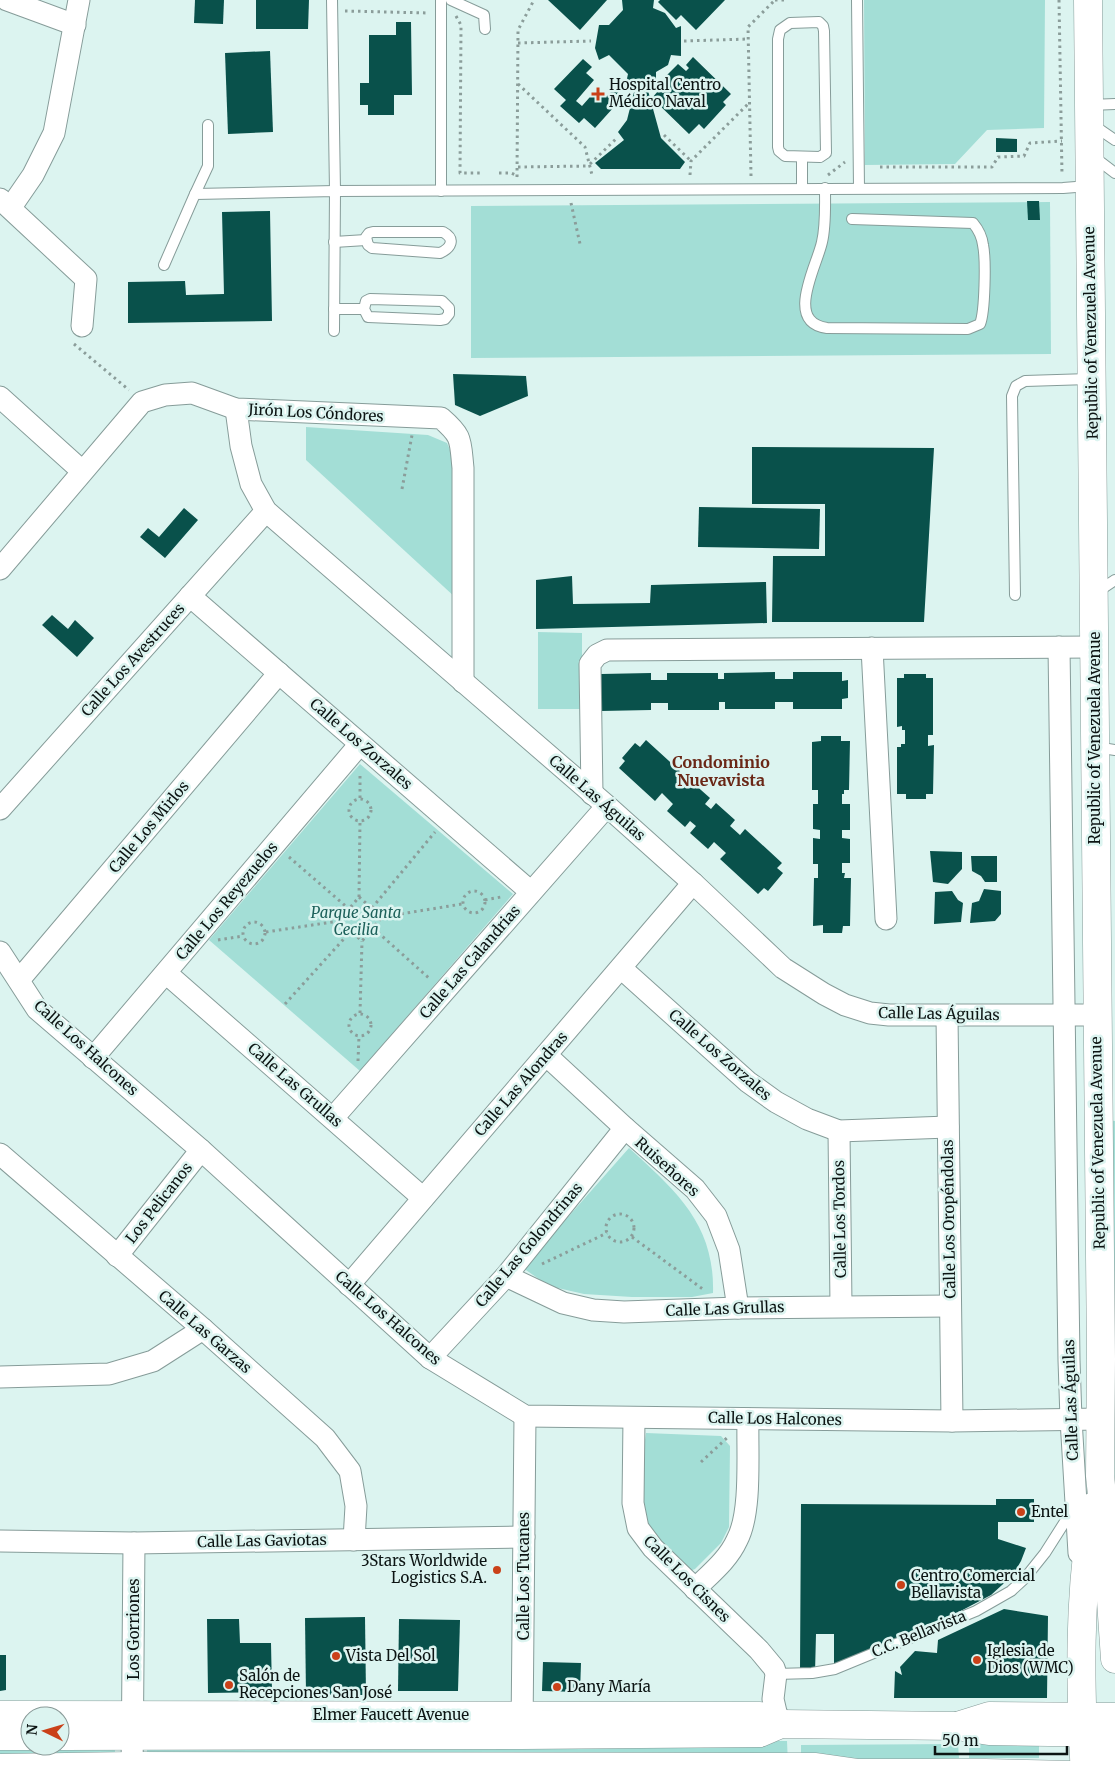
<svg xmlns="http://www.w3.org/2000/svg" width="1115" height="1776" font-family="Merriweather,serif">
	<style>
		.green { fill: #a3ded6 }
		.building { fill: #09514b }
		.lines { fill: none; stroke-linecap: round; stroke-linejoin: round }
		.lane-casing { stroke: #869c99; stroke-width: 12 }
		.street-casing { stroke: #869c99; stroke-width: 23 }
		.secondary-casing { stroke: #869c99; stroke-width: 29 }
		.primary-casing { stroke: #869c99; stroke-width: 29 }
		.path { stroke: #8b9d9a; stroke-width: 3; stroke-dasharray: 2.5 4; stroke-linecap: butt }
		.lane { stroke: #fff; stroke-width: 10 }
		.street { stroke: #fff; stroke-width: 21 }
		.secondary { stroke: #fff; stroke-width: 28 }
		.primary { stroke: #fff; stroke-width: 28 }
		.poi-dot { fill: #ca4119; stroke: #dcf4f0; stroke-width: 2 }
		.labels { text-anchor: middle; stroke-width: 5; stroke-linejoin: round; paint-order: stroke }
		.poi-label { font-size: 15px; fill: #0c1413; stroke: #dcf4f0; text-anchor: start }
		.street-label { font-size: 15px; fill: #0c1413; stroke: #dcf4f0 }
		.park-label { font-size: 15px; font-style: italic; fill: #1c605a; stroke: #dcf4f0 }
		.neighbourhood-label { font-size: 16px; font-weight: bold; fill: #6a2716; stroke: #dcf4f0 }
	</style>
	<rect width="100%" height="100%" fill="#dcf4f0"/>
	<g class="green">
		<polygon points="864,0 1045,0 1044,128 987,130 955,164 865,165"/>
		<polygon points="1050,202 1051,354 471,358 471,206"/>
		<polygon points="306,427 428,435 447,443 455,462 456,598 306,460"/>
		<polygon points="538,632 582,633 582,709 538,709"/>
		<polygon points="360,764 513,894 360,1071 209,940"/>
		<polygon points="1107,1120 1115,1121 1115,1331 1109,1337"/>
		<path d="M629,1148C676,1191 715,1224 713,1293L692,1297H632L584,1294L549,1286L523,1268Z"/>
		<path d="M646,1433L721,1436L730,1446L729,1527L721,1543L695,1569L687,1572C678,1562 649,1535 645,1525C634,1497 642,1462 646,1433Z"/>
		<polygon points="161,1741 787,1741 788,1765 147,1758 147,1750"/>
		<polygon points="0,1742 30,1746 60,1746 115,1742 115,1764 0,1764"/>
		<rect x="969" y="1743" width="70" height="15"/>
		<polygon points="958,1744 959,1758 801,1763 801,1745"/>
	</g>
	<g class="building">
		<polygon points="195,0 224,0 223,24 194,23"/>
		<polygon points="256,0 309,0 308,29 256,29"/>
		<polygon points="548,0 607,0 580,30"/>
		<polygon points="622,0 654,0 653,8 665,13 676,28 681,26 681,56 671,55 668,65 656,72 656,82 635,85 626,83 628,74 609,55 599,60 595,48 599,25 609,25 623,10"/>
		<polygon points="660,0 725,0 696,30 681,15 676,20 658,2"/>
		<polygon points="396,22 411,22 412,95 394,95 394,115 368,115 368,105 360,105 360,83 369,83 369,35 396,35"/>
		<polygon points="270,51 273,132 228,134 225,53"/>
		<polygon points="693,57 731,94 723,102 726,105 704,129 699,124 689,134 652,98 659,90 663,93 670,86 663,79 678,64 686,71 689,68 686,65"/>
		<polygon points="583,59 592,67 586,73 594,80 576,101 582,106 597,89 606,97 614,89 623,97 595,128 584,118 579,123 560,106 566,100 554,89"/>
		<polygon points="647,87 661,138 685,162 680,169 601,169 595,163 624,140 618,132 627,120 635,88"/>
		<polygon points="996,138 1017,139 1017,152 996,152"/>
		<polygon points="1027,201 1039,201 1040,220 1028,220"/>
		<polygon points="270,211 272,321 128,323 128,282 185,281 186,295 224,294 222,212"/>
		<polygon points="453,374 526,376 528,396 480,416 455,405"/>
		<polygon points="752,447 934,448 924,622 772,622 773,556 825,556 825,504 752,504"/>
		<polygon points="699,507 820,509 819,549 698,547"/>
		<polygon points="184,508 198,520 165,558 140,537 148,528 159,537"/>
		<polygon points="572,576 573,604 650,603 651,585 766,582 767,623 536,629 536,580"/>
		<polygon points="52,615 68,629 75,620 94,638 77,657 42,625"/>
		<polygon points="775,672 775,679 793,679 793,672 842,672 842,681 848,680 848,698 842,699 842,709 793,709 793,702 775,702 775,709 725,709 725,702 719,702 719,710 668,710 668,703 651,703 651,710 601,711 601,674 651,673 651,680 667,680 667,673 718,673 718,679 724,679 724,673"/>
		<polygon points="904,674 926,674 926,678 933,678 933,735 928,735 928,746 934,745 933,794 926,794 926,799 906,799 906,794 897,794 897,747 901,747 901,744 905,744 905,730 902,730 902,726 897,727 897,678 904,678"/>
		<polygon points="821,736 841,736 841,741 850,741 849,790 844,790 844,794 842,794 842,804 850,804 850,830 842,830 842,838 850,839 850,863 842,863 842,873 845,873 844,878 851,878 850,926 843,926 842,933 823,933 823,925 813,926 814,878 818,878 818,864 813,864 813,838 820,839 820,830 813,829 813,804 818,804 818,790 812,790 812,742 821,741"/>
		<polygon points="646,740 680,771 676,776 688,787 692,782 710,798 705,804 711,809 716,803 735,820 730,826 740,835 745,829 782,863 777,868 783,873 768,891 764,888 758,894 720,859 726,853 714,842 708,849 690,833 696,826 690,821 685,827 667,811 673,804 662,793 655,801 619,768 625,761 622,758 635,743 640,747"/>
		<polygon points="930,851 962,852 962,869 948,884 933,882"/>
		<polygon points="971,856 997,856 997,882 985,882 981,876 972,871"/>
		<polygon points="984,889 1001,891 1001,914 995,921 970,923 972,903 979,901"/>
		<polygon points="952,891 958,900 963,903 961,922 934,924 935,892"/>
		<polygon points="996,1499 1034,1499 1034,1522 998,1522 998,1539 1026,1548 1021,1561 1013,1575 991,1595 955,1614 834,1667 834,1634 816,1634 815,1673 800,1672 801,1504 996,1505"/>
		<polygon points="1004,1609 1048,1616 1047,1698 894,1698 895,1671 902,1675 900,1667 915,1651 937,1653 938,1640"/>
		<polygon points="365,1617 366,1695 306,1695 305,1618"/>
		<polygon points="207,1619 239,1619 240,1643 271,1643 272,1692 208,1693"/>
		<polygon points="399,1619 460,1620 458,1691 398,1691"/>
		<polygon points="0,1655 6,1655 6,1690 0,1691"/>
		<polygon points="543,1662 581,1663 580,1692 542,1691"/>
	</g>
	<g class="lines">
		<defs>
			<g id="lane">
				<polyline points="332,0 335,191 1063,188 1089,186"/>
				<polyline points="451,0 484,15 485,29"/>
				<polyline points="857,0 859,188"/>
				<polygon points="819,22 823,26 824,31 826,153 820,157 785,156 779,151 778,147 778,39 780,30 790,23"/>
				<polyline points="1090,105 1115,104"/>
				<polyline points="1093,125 1115,140"/>
				<polyline points="802,157 802,188"/>
				<polyline points="1094,157 1115,173"/>
				<path d="M825,188C825,206 826,225 822,242C817,266 784,322 827,328L968,329L980,324C985,312 986,259 983,245C982,237 978,229 973,223L852,219"/>
				<polyline points="441,191 441,0"/>
				<polyline points="195,194 208,166 208,125"/>
				<path d="M373,232H443C456,239 451,248 440,253L372,248L368,245L366,237L369,233Z"/>
				<polyline points="334,242 366,240"/>
				<polyline points="164,265 195,194 335,191 334,331"/>
				<polygon points="370,299 442,301 449,308 449,314 445,319 440,320 368,317 364,309 366,301"/>
				<polyline points="334,309 364,309"/>
				<polyline points="1097,592 1115,580"/>
				<polyline points="1015,595 1012,396 1016,386 1025,381 1089,379"/>
				<polyline points="1096,747 1115,750"/>
				<polyline points="776,1674 812,1673 835,1669 976,1611 1011,1591 1025,1578 1045,1553 1073,1509"/>
			</g>
			<g id="street">
				<polyline points="7,0 75,25"/>
				<polyline points="0,199 86,279 82,326"/>
				<polyline points="11,207 33,175 54,133 79,0"/>
				<polyline points="0,397 82,471"/>
				<polyline points="236,409 241,446 251,484 266,511 607,806 693,883 783,968 824,994 845,1005 870,1013 889,1015 1097,1015"/>
				<path d="M0,569L142,402L165,395L192,393L236,409L441,418C463,437 460,440 463,468V682"/>
				<polyline points="190,596 531,892"/>
				<polyline points="1059,647 1069,1360 1071,1419 1079,1553"/>
				<polyline points="872,648 886,919"/>
				<polyline points="592,794 590,664 597,655 607,650 1094,647"/>
				<polyline points="0,809 266,511"/>
				<polyline points="0,952 37,1009 201,1150 430,1358 525,1416 952,1421 1101,1419"/>
				<polyline points="621,968 748,1082 776,1102 807,1119 839,1131 948,1127"/>
				<polyline points="166,973 423,1198"/>
				<polyline points="19,980 279,673"/>
				<polyline points="947,1016 952,1421"/>
				<polyline points="546,1055 625,1128 695,1189 716,1216 729,1250 738,1308"/>
				<polyline points="93,1058 360,744"/>
				<polyline points="333,1118 607,806"/>
				<polyline points="839,1131 841,1306"/>
				<polyline points="0,1154 203,1329 325,1438 350,1471 356,1506 354,1540"/>
				<polyline points="117,1256 201,1150"/>
				<polyline points="506,1276 563,1303 593,1310 624,1312 738,1308 950,1306"/>
				<polyline points="349,1285 693,883"/>
				<polyline points="430,1358 506,1276 625,1128"/>
				<polyline points="0,1377 109,1374 153,1361 203,1329"/>
				<polyline points="634,1418 633,1503 638,1528 653,1548 759,1650 774,1668 776,1674 773,1699 776,1712 781,1724"/>
				<polyline points="0,1541 134,1543 524,1537"/>
				<path d="M695,1589C710,1574 728,1560 737,1540C752,1512 747,1452 748,1419"/>
				<polyline points="522,1731 525,1416"/>
				<polyline points="132,1776 134,1543"/>
			</g>
			<g id="secondary">
				<polyline points="0,1715 760,1716 781,1724"/>
				<polyline points="957,1726 989,1716 1115,1717"/>
			</g>
			<g id="primary">
				<polyline points="1088,0 1101,1359 1100,1476 1107,1542 1115,1659"/>
				<polyline points="1083,1731 1099,1744 1115,1762"/>
				<polyline points="0,1736 30,1736"/>
				<polyline points="60,1736 522,1735 760,1733 781,1724 957,1726 989,1731 1115,1733"/>
				<polyline points="0,1768 132,1766 816,1767 858,1773 985,1773 1115,1776"/>
				<path d="M1085,1776C1080,1686 1078,1595 1094,1506"/>
			</g>
		</defs>
		<use href="#lane" class="lane-casing"/>
		<use href="#street" class="street-casing"/>
		<use href="#secondary" class="secondary-casing"/>
		<use href="#primary" class="primary-casing"/>
		<g class="path">
			<polyline points="775,0 787,0"/>
			<polyline points="1059,0 1062,175"/>
			<polyline points="345,11 429,13"/>
			<polyline points="456,16 461,25 460,173 482,173"/>
			<polyline points="684,41 748,39"/>
			<polyline points="518,43 591,41"/>
			<polyline points="518,84 585,147 592,175"/>
			<polyline points="664,135 691,161"/>
			<polyline points="590,164 618,137"/>
			<polyline points="518,167 590,166"/>
			<polyline points="880,167 992,167 998,157 1024,156 1030,143 1062,141"/>
			<polyline points="499,173 511,173 518,176"/>
			<polyline points="690,175 691,161 749,103"/>
			<polyline points="828,175 845,162"/>
			<polyline points="751,176 748,27 775,0"/>
			<polyline points="517,177 518,30 534,0"/>
			<polyline points="571,203 580,244"/>
			<polyline points="74,344 129,390"/>
			<polyline points="402,489 412,435"/>
			<polyline points="360,798 360,774"/>
			<circle cx="360" cy="810" r="11"/>
			<polyline points="289,857 349,909"/>
			<circle cx="474" cy="902" r="11"/>
			<polygon points="359,897 382,917 362,941 339,921"/>
			<polyline points="359,897 360,821"/>
			<polyline points="485,900 501,897"/>
			<polyline points="372,908 435,832"/>
			<polyline points="382,917 462,904"/>
			<circle cx="254" cy="933" r="11"/>
			<polyline points="373,928 430,979"/>
			<polyline points="266,932 339,921"/>
			<polyline points="218,940 243,936"/>
			<polyline points="285,1004 351,931"/>
			<polyline points="360,1013 362,941"/>
			<circle cx="360" cy="1025" r="11"/>
			<polyline points="358,1061 359,1036"/>
			<circle cx="620" cy="1228" r="14"/>
			<polyline points="632,1237 704,1290"/>
			<polyline points="542,1264 607,1233"/>
			<polyline points="701,1462 728,1437"/>
		</g>
		<use href="#lane" class="lane"/>
		<use href="#street" class="street"/>
		<use href="#secondary" class="secondary"/>
		<use href="#primary" class="primary"/>
	</g>
	<g class="poi-dot">
		<path d="M595.5 86.5h5v5h5v5h-5v5h-5v-5h-5v-5h5z"/>
		<circle cx="1021" cy="1512" r="5"/>
		<circle cx="497" cy="1570" r="5"/>
		<circle cx="901" cy="1585" r="5"/>
		<circle cx="336" cy="1656" r="5"/>
		<circle cx="977" cy="1660" r="5"/>
		<circle cx="229" cy="1685" r="5"/>
		<circle cx="557" cy="1687" r="5"/>
	</g>
	<g class="labels">
		<g class="poi-label">
			<text x="609" y="90">Hospital Centro<tspan x="609" dy="17">Médico Naval</tspan></text>
			<text x="1031" y="1517">Entel</text>
			<text x="487" y="1566" text-anchor="end">3Stars Worldwide<tspan x="487" dy="17">Logistics S.A.</tspan></text>
			<text x="911" y="1581">Centro Comercial<tspan x="911" dy="17">Bellavista</tspan></text>
			<text x="987" y="1656">Iglesia de<tspan x="987" dy="17">Dios (WMC)</tspan></text>
			<text x="346" y="1661">Vista Del Sol</text>
			<text x="239" y="1681">Salón de<tspan x="239" dy="17">Recepciones San José</tspan></text>
			<text x="567" y="1692">Dany María</text>
		</g>
		<g class="street-label">
			<text transform="translate(1091 333) rotate(-91)" y="5">Republic of Venezuela Avenue</text>
			<text transform="translate(316 413) rotate(3)" y="5">Jirón Los Cóndores</text>
			<text transform="translate(133 660) rotate(-48)" y="5">Calle Los Avestruces</text>
			<text transform="translate(1095 738) rotate(-90)" y="5">Republic of Venezuela Avenue</text>
			<text transform="translate(361 744) rotate(41)" y="5">Calle Los Zorzales</text>
			<text transform="translate(597 798) rotate(41)" y="5">Calle Las Águilas</text>
			<text transform="translate(149 827) rotate(-50)" y="5">Calle Los Mirlos</text>
			<text transform="translate(227 901) rotate(-50)" y="5">Calle Los Reyezuelos</text>
			<text transform="translate(470 962) rotate(-49)" y="5">Calle Las Calandrias</text>
			<text transform="translate(939 1014) rotate(1)" y="5">Calle Las Águilas</text>
			<text transform="translate(86 1048) rotate(42)" y="5">Calle Los Halcones</text>
			<text transform="translate(720 1055) rotate(41)" y="5">Calle Los Zorzales</text>
			<text transform="translate(521 1084) rotate(-49)" y="5">Calle Las Alondras</text>
			<text transform="translate(295 1085) rotate(41)" y="5">Calle Las Grullas</text>
			<text transform="translate(1098 1143) rotate(-91)" y="5">Republic of Venezuela Avenue</text>
			<text transform="translate(667 1167) rotate(42)" y="5">Ruiseñores</text>
			<text transform="translate(159 1203) rotate(-52)" y="5">Los Pelicanos</text>
			<text transform="translate(840 1219) rotate(-91)" y="5">Calle Los Tordos</text>
			<text transform="translate(949 1219) rotate(-91)" y="5">Calle Los Oropéndolas</text>
			<text transform="translate(529 1245) rotate(-50)" y="5">Calle Las Golondrinas</text>
			<text transform="translate(725 1309) rotate(-2)" y="5">Calle Las Grullas</text>
			<text transform="translate(388 1318) rotate(41)" y="5">Calle Los Halcones</text>
			<text transform="translate(205 1332) rotate(41)" y="5">Calle Las Garzas</text>
			<text transform="translate(1071 1400) rotate(-92)" y="5">Calle Las Águilas</text>
			<text transform="translate(775 1419) rotate(1)" y="5">Calle Los Halcones</text>
			<text transform="translate(262 1541) rotate(-1)" y="5">Calle Las Gaviotas</text>
			<text transform="translate(524 1576) rotate(-90)" y="5">Calle Los Tucanes</text>
			<text transform="translate(687 1579) rotate(45)" y="5">Calle Los Cisnes</text>
			<text transform="translate(134 1629) rotate(-90)" y="5">Los Gorriones</text>
			<text transform="translate(919 1634) rotate(-22)" y="5">C.C. Bellavista</text>
			<text x="391" y="1720">Elmer Faucett Avenue</text>
		</g>
		<g class="park-label">
			<text x="356" y="918">Parque Santa<tspan x="356" dy="17">Cecilia</tspan></text>
		</g>
		<g class="neighbourhood-label">
			<text x="721" y="768">Condominio<tspan x="721" dy="18">Nuevavista</tspan></text>
		</g>
	</g>
	<g transform="translate(45 1731) rotate(275)"><circle r="24" fill="#dcf4f0" stroke="#899a98"/>
	<path d="M0-4L9 19L0 12L-9 19Z" fill="#ca4119"/>
	<text y="-8" font-size="14" font-weight="bold" text-anchor="middle" fill="#0c1413">N</text>
	</g>
	<path d="M935 1746v8h132v-8" fill="none" stroke="#0c1413" stroke-width="2.5"/>
	<text x="942" y="1746" font-size="15" fill="#0c1413" stroke="#dcf4f0" stroke-width="4" paint-order="stroke">50 m</text>
</svg>
